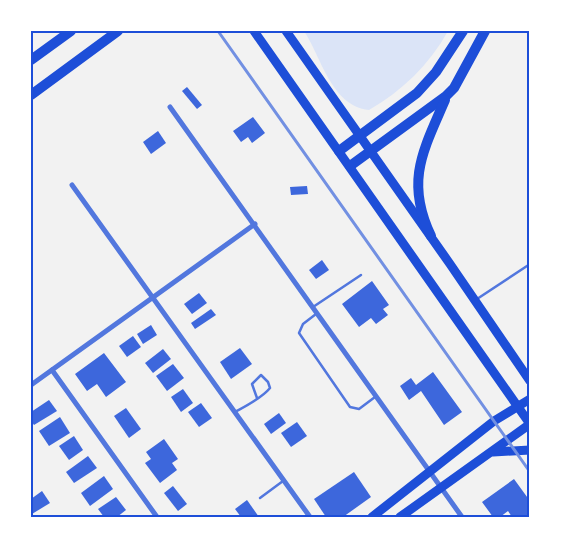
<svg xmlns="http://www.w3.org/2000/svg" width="561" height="548" font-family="'Work Sans',sans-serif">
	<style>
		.green { fill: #dbe4f7 }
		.building { fill: #3d67dc }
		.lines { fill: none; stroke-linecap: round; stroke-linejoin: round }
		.service { stroke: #5277de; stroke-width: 2.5 }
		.minor { stroke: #5277de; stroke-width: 5 }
		.primary { stroke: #1d4ed8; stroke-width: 9 }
		.motorway { stroke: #1d4ed8; stroke-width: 10 }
		.rail { stroke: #7290e2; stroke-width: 3 }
		.neatline { fill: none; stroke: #1d4ed8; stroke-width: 2 }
	</style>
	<rect width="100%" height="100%" fill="#f2f2f2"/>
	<path class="green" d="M304,31H448C429,65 402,91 369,110C331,106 321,56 304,31Z"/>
	<g class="building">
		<polygon points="187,87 202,105 197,109 182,91"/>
		<polygon points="253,117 265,133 252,143 248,137 241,142 233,131"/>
		<polygon points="158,131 166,143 151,154 143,142"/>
		<polygon points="307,186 308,194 291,195 290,187"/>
		<polygon points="322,260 329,270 316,279 309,270"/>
		<polygon points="372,281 389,305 383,309 388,315 376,324 371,318 359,327 342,304"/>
		<polygon points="199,293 207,303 192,314 184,304"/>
		<polygon points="211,309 216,315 195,329 191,323"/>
		<polygon points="151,325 157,335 143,344 137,334"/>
		<polygon points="133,336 141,347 127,357 119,346"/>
		<polygon points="240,348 252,364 231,379 220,362"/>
		<polygon points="163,349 171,359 153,373 145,363"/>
		<polygon points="104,353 126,382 106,397 97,384 87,391 75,374"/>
		<polygon points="173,364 184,378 167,391 156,376"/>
		<polygon points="433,372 462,412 444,425 421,391 409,400 400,386 411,378 416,385"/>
		<polygon points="183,389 193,403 181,412 171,397"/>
		<polygon points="49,400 57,411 34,425 31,421 31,412"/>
		<polygon points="201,403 212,418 199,427 188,412"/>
		<polygon points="126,408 141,429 129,438 114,416"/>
		<polygon points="279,413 286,423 271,434 264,424"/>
		<polygon points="60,417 70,433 49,446 39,431"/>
		<polygon points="297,422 307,436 291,447 281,433"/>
		<polygon points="74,436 83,450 69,460 59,446"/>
		<polygon points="164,439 178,459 172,463 177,470 160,483 145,463 151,459 146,452"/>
		<polygon points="88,456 97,468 74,483 66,472"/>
		<polygon points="354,472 371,497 343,517 326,517 314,499"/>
		<polygon points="104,476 113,489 90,506 81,493"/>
		<polygon points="514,479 530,501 530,517 512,517 508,511 500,517 493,517 482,502"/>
		<polygon points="173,486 187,504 178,511 164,493"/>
		<polygon points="42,491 50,503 32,514 31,499"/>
		<polygon points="116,497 126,510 117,517 104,517 98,509"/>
		<polygon points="247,500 259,517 241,517 235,509"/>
	</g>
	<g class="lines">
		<g class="service">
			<polyline points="477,299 530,264"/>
			<polyline points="313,307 361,275"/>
			<polyline points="316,314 303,324 299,333 350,407 359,409 375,397"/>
			<path d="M235,412C246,406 262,398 270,388L268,382L261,375L252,384L257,398"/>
			<polyline points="260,498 283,481"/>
		</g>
		<g class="minor">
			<polyline points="170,107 462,517"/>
			<polyline points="72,185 310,517"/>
			<polyline points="52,370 157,517"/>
			<polyline points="31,385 255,224"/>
		</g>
		<g class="primary">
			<polyline points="254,31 530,424"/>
			<polyline points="286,31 450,264 530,381"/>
			<polyline points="493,452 530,450"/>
			<polyline points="372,517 494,421 530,399"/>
			<polyline points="400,517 530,424"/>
		</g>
		<g class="motorway">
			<polyline points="31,60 71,31"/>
			<polyline points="31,95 118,31"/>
			<polyline points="339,151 417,93 436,72 463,31"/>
			<polyline points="350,166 446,96 454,88 485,31"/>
			<path d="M431,236C405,181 423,151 445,100"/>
		</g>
		<polyline class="rail" points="218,31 530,472"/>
	</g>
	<rect width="561" height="548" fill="none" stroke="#ffffff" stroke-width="65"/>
	<rect x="32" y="32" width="496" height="484" class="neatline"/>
</svg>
